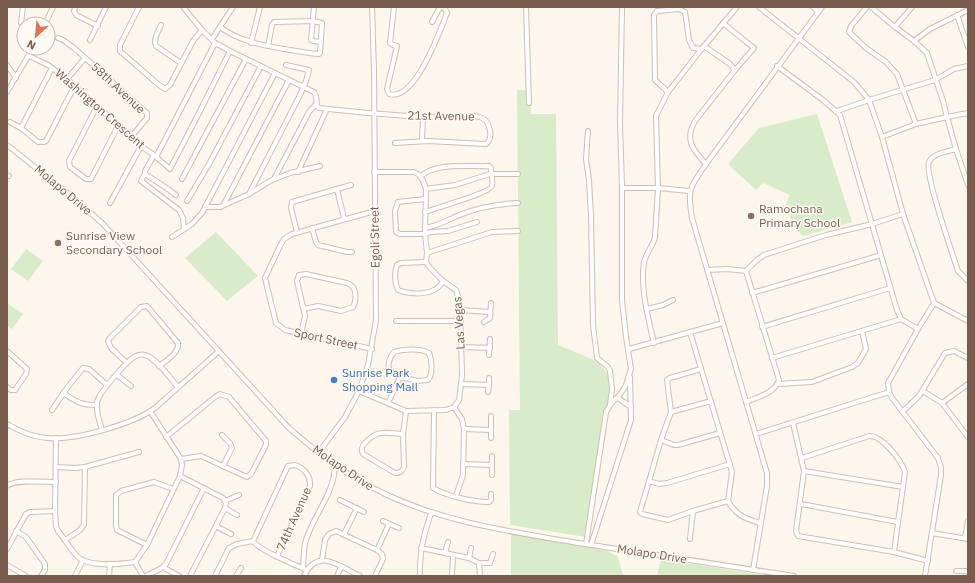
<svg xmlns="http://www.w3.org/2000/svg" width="975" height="583" font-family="'IBM Plex Sans',sans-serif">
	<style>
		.green { fill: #d8ecc9 }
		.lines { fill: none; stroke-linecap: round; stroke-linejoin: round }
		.minor-casing { stroke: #d1beb0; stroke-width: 6 }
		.minor { stroke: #fff; stroke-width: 4 }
		.education-dot { fill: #8d6e63; stroke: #fffaf3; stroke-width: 1.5 }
		.shop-dot { fill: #3f7fe0; stroke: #fffaf3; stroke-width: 1.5 }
		.labels { text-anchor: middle; stroke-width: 3; stroke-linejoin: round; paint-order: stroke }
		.street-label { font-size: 12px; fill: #7a5c4d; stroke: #fffaf3 }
		.education-label { font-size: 12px; fill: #785e54; stroke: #fffaf3; text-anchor: start }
		.shop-label { font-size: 12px; fill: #366cbe; stroke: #fffaf3; text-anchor: start }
	</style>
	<rect width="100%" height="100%" fill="#fdf6ec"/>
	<g class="green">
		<polygon points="517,90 530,90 531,114 556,114 558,345 599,362 608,375 610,397 603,415 586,537 510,525 509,410 520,410"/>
		<polygon points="817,114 852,222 803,236 793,226 786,203 790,195 763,183 756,190 728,164 759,128"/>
		<polygon points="216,232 258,276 227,301 185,258"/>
		<polygon points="26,249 43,261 28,281 11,269"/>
		<polygon points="7,303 23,314 12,329 7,326"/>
		<polygon points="511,534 602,548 618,557 623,575 624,576 511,576"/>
		<polygon points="661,559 769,576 657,576"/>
	</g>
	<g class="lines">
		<defs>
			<g id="minor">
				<polyline points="75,7 74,11 76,15 98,26"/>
				<polyline points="139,7 120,45 120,51 159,85 165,89 170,85 193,41 202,30"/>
				<path d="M183,7L202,30L215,43L230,51L314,92L316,96L317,106L319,108C353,112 387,115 422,117C435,117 448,116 462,116C468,116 474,116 480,117C490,120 494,138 486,144L428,141L395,143"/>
				<polyline points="314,7 311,40 313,41 321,42"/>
				<path d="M394,7L390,43L393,45L397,46L387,89L389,94C415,102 440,31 447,13L445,9L440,7"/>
				<polyline points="526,7 529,103"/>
				<polyline points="759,7 854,82 869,100 882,137 903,214 934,303 918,329 888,383 889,392 892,398 938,458 941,468 941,475 925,576"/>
				<polyline points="813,7 818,12"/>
				<polyline points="867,7 851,26 849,32 866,48 886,62 897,74 916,124"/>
				<polyline points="871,7 895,27 914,41 927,53 943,101 947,117 968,113"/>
				<polyline points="957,15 968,47"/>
				<polyline points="432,22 440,7"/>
				<polyline points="21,23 23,7"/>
				<polyline points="723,23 754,48 735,70"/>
				<polyline points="45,24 53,7"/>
				<path d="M161,25C158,32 153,39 156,46L181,63"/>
				<path d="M220,27C239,41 261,45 284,49C296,51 307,53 319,54L320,53L322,23L313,21L274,22L272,25L268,46"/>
				<polyline points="895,27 912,7"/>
				<polyline points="58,38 63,40 74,48 147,113 147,118 131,137"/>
				<polyline points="212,39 233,7"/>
				<polyline points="90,40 106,7"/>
				<polyline points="914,41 930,29 968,10"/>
				<polyline points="251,43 260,7"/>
				<path d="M704,46L730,64L735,70L695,121C684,140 693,150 706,164"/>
				<polyline points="29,56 48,65 67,79 141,146 154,155 145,171 145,174 168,189 176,195"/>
				<polyline points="7,65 16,78"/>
				<polyline points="777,66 823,100 840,115 897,310 901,319 918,329"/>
				<polyline points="67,79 85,58"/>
				<polyline points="7,92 33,48"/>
				<polyline points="668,92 655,80 654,15 657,11 679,9 685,12 689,40 693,48 702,49"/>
				<polyline points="97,106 69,161 70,167 86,179 91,179 118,126"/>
				<polyline points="837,111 869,100 935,80 954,69 968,66"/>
				<polyline points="10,122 21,128 38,142 44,142 46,141 74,87"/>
				<polyline points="21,128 52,68"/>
				<polyline points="588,131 586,159 589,180 591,216 593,325 597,358 608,367 610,371 612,389 610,405"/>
				<polyline points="882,137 916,124 947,117 956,149 968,185"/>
				<polyline points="422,141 423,117"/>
				<path d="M7,145L74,198L103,224L288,427C315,451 345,475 377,490C438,521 506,531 572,542C646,554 720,565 794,576"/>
				<path d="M956,149C947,152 933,153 929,162C924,172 951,249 956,265L958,271L968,281"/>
				<polyline points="154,155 170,169 200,111 230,51"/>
				<polyline points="156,157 215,43"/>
				<polyline points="298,172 327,109"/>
				<polyline points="145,173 141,181 179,210 183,218 184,229"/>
				<polyline points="7,175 9,176"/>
				<path d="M420,177C434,162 471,167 489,166L491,168C490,173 494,181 492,186C490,193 435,208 425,212"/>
				<polyline points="182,179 246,59"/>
				<polyline points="274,179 309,112 316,104"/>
				<polyline points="622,188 658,188 689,191"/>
				<polyline points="426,189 455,185 490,174 518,174"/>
				<polyline points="337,190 344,218"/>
				<polyline points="249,194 300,95 306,81 309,70 286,65"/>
				<polyline points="425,199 398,202 395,211 396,232 400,234 425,234 431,232 448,231 477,222"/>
				<polyline points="187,201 209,164 261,66"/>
				<polyline points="110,203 141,146"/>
				<polyline points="224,204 289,80"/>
				<polyline points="205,207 220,207 249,194 270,181 290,173 320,166"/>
				<polyline points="312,228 316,242 318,245 347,252 352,252"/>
				<path d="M425,228C437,226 446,221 457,216C478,207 496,204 518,203"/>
				<polyline points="297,232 291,208 292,202 351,185"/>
				<polyline points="172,237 192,224 202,213 275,73"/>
				<polyline points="427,253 492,232 518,231"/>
				<path d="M426,262L401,263L397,265C394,272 395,284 398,290C407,294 425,295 434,290C439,288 441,284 443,281"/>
				<polyline points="707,270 727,269 746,271 757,260 764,255 826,235 872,224 903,214"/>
				<path d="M746,271L779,380C775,393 758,397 746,402"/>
				<polyline points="752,293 881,255"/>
				<polyline points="934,303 968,321"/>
				<polyline points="647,309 663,305 673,300"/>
				<polyline points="460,310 490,312"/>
				<polyline points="396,321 461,321"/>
				<polyline points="484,322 490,318 491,303"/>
				<polyline points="762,327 890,288"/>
				<path d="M690,332L732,472L728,501C737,516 744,518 760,523"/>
				<path d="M301,334L305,316L297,281L299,275L306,274L347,283C357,286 357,299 353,307L341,311L318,306L304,309"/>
				<path d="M654,343C648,317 640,289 644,262C646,253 653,246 655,237L658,188L656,116L668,92L704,46L737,7"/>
				<polyline points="462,347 490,348"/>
				<polyline points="372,349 285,330 276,323 265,278 280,246 284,239 292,234 375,211"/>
				<polyline points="629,349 723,323"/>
				<polyline points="7,351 27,369 26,374 15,390 11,390 7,387"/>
				<polyline points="489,355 490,339"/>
				<polyline points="772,358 901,319"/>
				<path d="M127,363L111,348L108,341L110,338L141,307L147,306L178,343C180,352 166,361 159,366"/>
				<polyline points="701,369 670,378 667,380 671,412 661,440 640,512 642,514 668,520 693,511 728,501"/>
				<polyline points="117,375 131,386"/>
				<polyline points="461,384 489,385 488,392"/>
				<polyline points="778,384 812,382 852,367 858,363 866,349 862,331"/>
				<polyline points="489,385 489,378"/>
				<path d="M359,391L406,411L446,410L454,407L459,400L462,375L460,302L456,290L443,281L430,268L426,262L427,253L425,234L426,189C423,181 422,175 414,172H374"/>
				<polyline points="923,391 942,403 968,437"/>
				<path d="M63,393C76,401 81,406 97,405"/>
				<polyline points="618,398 631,407"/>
				<path d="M388,403L400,377L418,381L428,380C433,374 432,360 429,353C420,348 403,349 394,352C390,356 386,367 391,371C393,374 397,375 400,377"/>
				<polyline points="942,403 968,384"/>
				<polyline points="454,407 462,419 464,429 463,475 456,496"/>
				<polyline points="52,410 67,388 83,368 89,369 107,385"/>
				<polyline points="903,411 919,396 945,353 954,351 968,358"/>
				<path d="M434,412L433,488C446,496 473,502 489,502L491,500V494"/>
				<polyline points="671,412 711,401"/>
				<polyline points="491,416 491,438"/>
				<polyline points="793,423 804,471 796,531 798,536 894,552 928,561"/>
				<path d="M7,424C19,431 33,437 47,438C75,441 133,424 155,408L219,351"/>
				<polyline points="464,429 491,430"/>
				<path d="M102,430C100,422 95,410 97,402C99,393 125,363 134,357C137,355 141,354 145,355C155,357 171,379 178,387"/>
				<path d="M403,434C385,433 378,429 365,443C361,447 361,450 363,454L395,473C400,473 402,472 404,467L403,434L406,411"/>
				<polyline points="756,434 889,392"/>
				<polyline points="222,435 230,443 232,448 223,466"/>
				<polyline points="166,437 215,397 220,394 229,397 266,441 266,445 251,474 247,477 201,456 181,459"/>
				<path d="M56,438L55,511L56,526L58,531C65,539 70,549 77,556C89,568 120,564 135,562L147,545L180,476L182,465L181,459L150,411"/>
				<polyline points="661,440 674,445 678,445 720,433"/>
				<polyline points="319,452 345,417 359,391 368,365 376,320 374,70 372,7"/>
				<path d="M802,458L869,436C882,435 901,460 905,472L894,552"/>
				<polyline points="463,464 492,465"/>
				<polyline points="56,467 75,468 85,467 139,452"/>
				<polyline points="804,471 903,487"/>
				<polyline points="492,475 492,456"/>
				<polyline points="180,476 223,498 226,503 225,508 190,576"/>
				<polyline points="649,481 659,484 667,483 730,464"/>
				<path d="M7,486C16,479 43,482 56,482"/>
				<polyline points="340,500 364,512"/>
				<polyline points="225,501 239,495"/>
				<polyline points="801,504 898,522"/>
				<polyline points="225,508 237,515"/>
				<polyline points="383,521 399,528"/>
				<polyline points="216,526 231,534"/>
				<polyline points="16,531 26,537 45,564 45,570 41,576"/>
				<polyline points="932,533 968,539"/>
				<polyline points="344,534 357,508"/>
				<polyline points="965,538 968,521"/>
				<polyline points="690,539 693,511"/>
				<polyline points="65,540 79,531 84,525 85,467"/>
				<polyline points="586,544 606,412 610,405 621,393 626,385 631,369 626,337 622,300 622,188 620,122 622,7"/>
				<polyline points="147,545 117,530 116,526 116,495 121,491 154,482 173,489"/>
				<polyline points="591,545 631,420 630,377"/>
				<polyline points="421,548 469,558 479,563 490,563 493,554"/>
				<polyline points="7,549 26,514 30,512 55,511"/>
				<polyline points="377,550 389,524"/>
				<polyline points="445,553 448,542"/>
				<path d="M277,556L310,486C311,476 304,468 295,465L288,466L253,541C257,549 297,566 307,570"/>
				<polyline points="469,558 471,548"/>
				<polyline points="322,560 325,540 329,534 336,531 377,550 382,554 383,559 375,576"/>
				<polyline points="135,562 143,576"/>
				<polyline points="479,563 480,576"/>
				<polyline points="7,565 26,576"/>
				<polyline points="164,567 166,569 179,576"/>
				<path d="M303,568C304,559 303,549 306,540C314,514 335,493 335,464"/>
				<path d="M753,570L767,486V473L692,218C687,189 690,187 706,164L822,7"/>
				<polyline points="956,571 968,571"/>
				<polyline points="75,576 83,560"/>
				<polyline points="109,576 110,564"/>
				<polyline points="146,576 162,568 166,564 204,488"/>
				<polyline points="215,576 229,548 237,544 253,541"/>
				<polyline points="236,576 241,568"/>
				<path d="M304,576C318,547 339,566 360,576"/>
				<polyline points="337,576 341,567"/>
				<path d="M420,576C419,553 424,534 431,513"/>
				<polyline points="452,576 453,555"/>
			</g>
		</defs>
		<use href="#minor" class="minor-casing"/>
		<use href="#minor" class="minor"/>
	</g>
	<g class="education-dot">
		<circle cx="751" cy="216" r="4"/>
		<circle cx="58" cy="243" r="4"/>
	</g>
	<circle class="shop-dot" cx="334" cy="380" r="4"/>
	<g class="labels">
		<g class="street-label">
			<text transform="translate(118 88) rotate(43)" y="4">58th Avenue</text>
			<text transform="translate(100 109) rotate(41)" y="4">Washington Crescent</text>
			<text transform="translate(441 116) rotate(1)" y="4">21st Avenue</text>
			<text transform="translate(63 190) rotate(40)" y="4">Molapo Drive</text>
			<text transform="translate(375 237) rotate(-91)" y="4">Egoli Street</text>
			<text transform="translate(459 323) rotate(-94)" y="4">Las Vegas</text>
			<text transform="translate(326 339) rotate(12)" y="4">Sport Street</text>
			<text transform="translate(343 468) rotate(34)" y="4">Molapo Drive</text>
			<text transform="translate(294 519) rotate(-66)" y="4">74th Avenue</text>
			<text transform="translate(652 554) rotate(9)" y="4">Molapo Drive</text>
		</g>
		<g class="education-label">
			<text x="759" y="213">Ramochana<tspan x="759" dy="14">Primary School</tspan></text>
			<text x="66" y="240">Sunrise View<tspan x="66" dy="14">Secondary School</tspan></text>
		</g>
		<g class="shop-label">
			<text x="342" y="377">Sunrise Park<tspan x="342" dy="14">Shopping Mall</tspan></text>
		</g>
	</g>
	<rect width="975" height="583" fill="none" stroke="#7a5c4d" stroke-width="16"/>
	<g transform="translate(36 36) rotate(207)"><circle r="19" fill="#fffaf3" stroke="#cabbb1"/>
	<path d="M0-3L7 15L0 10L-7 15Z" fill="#e76f51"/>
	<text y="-6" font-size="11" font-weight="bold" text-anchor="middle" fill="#7a5c4d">N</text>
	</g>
</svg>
